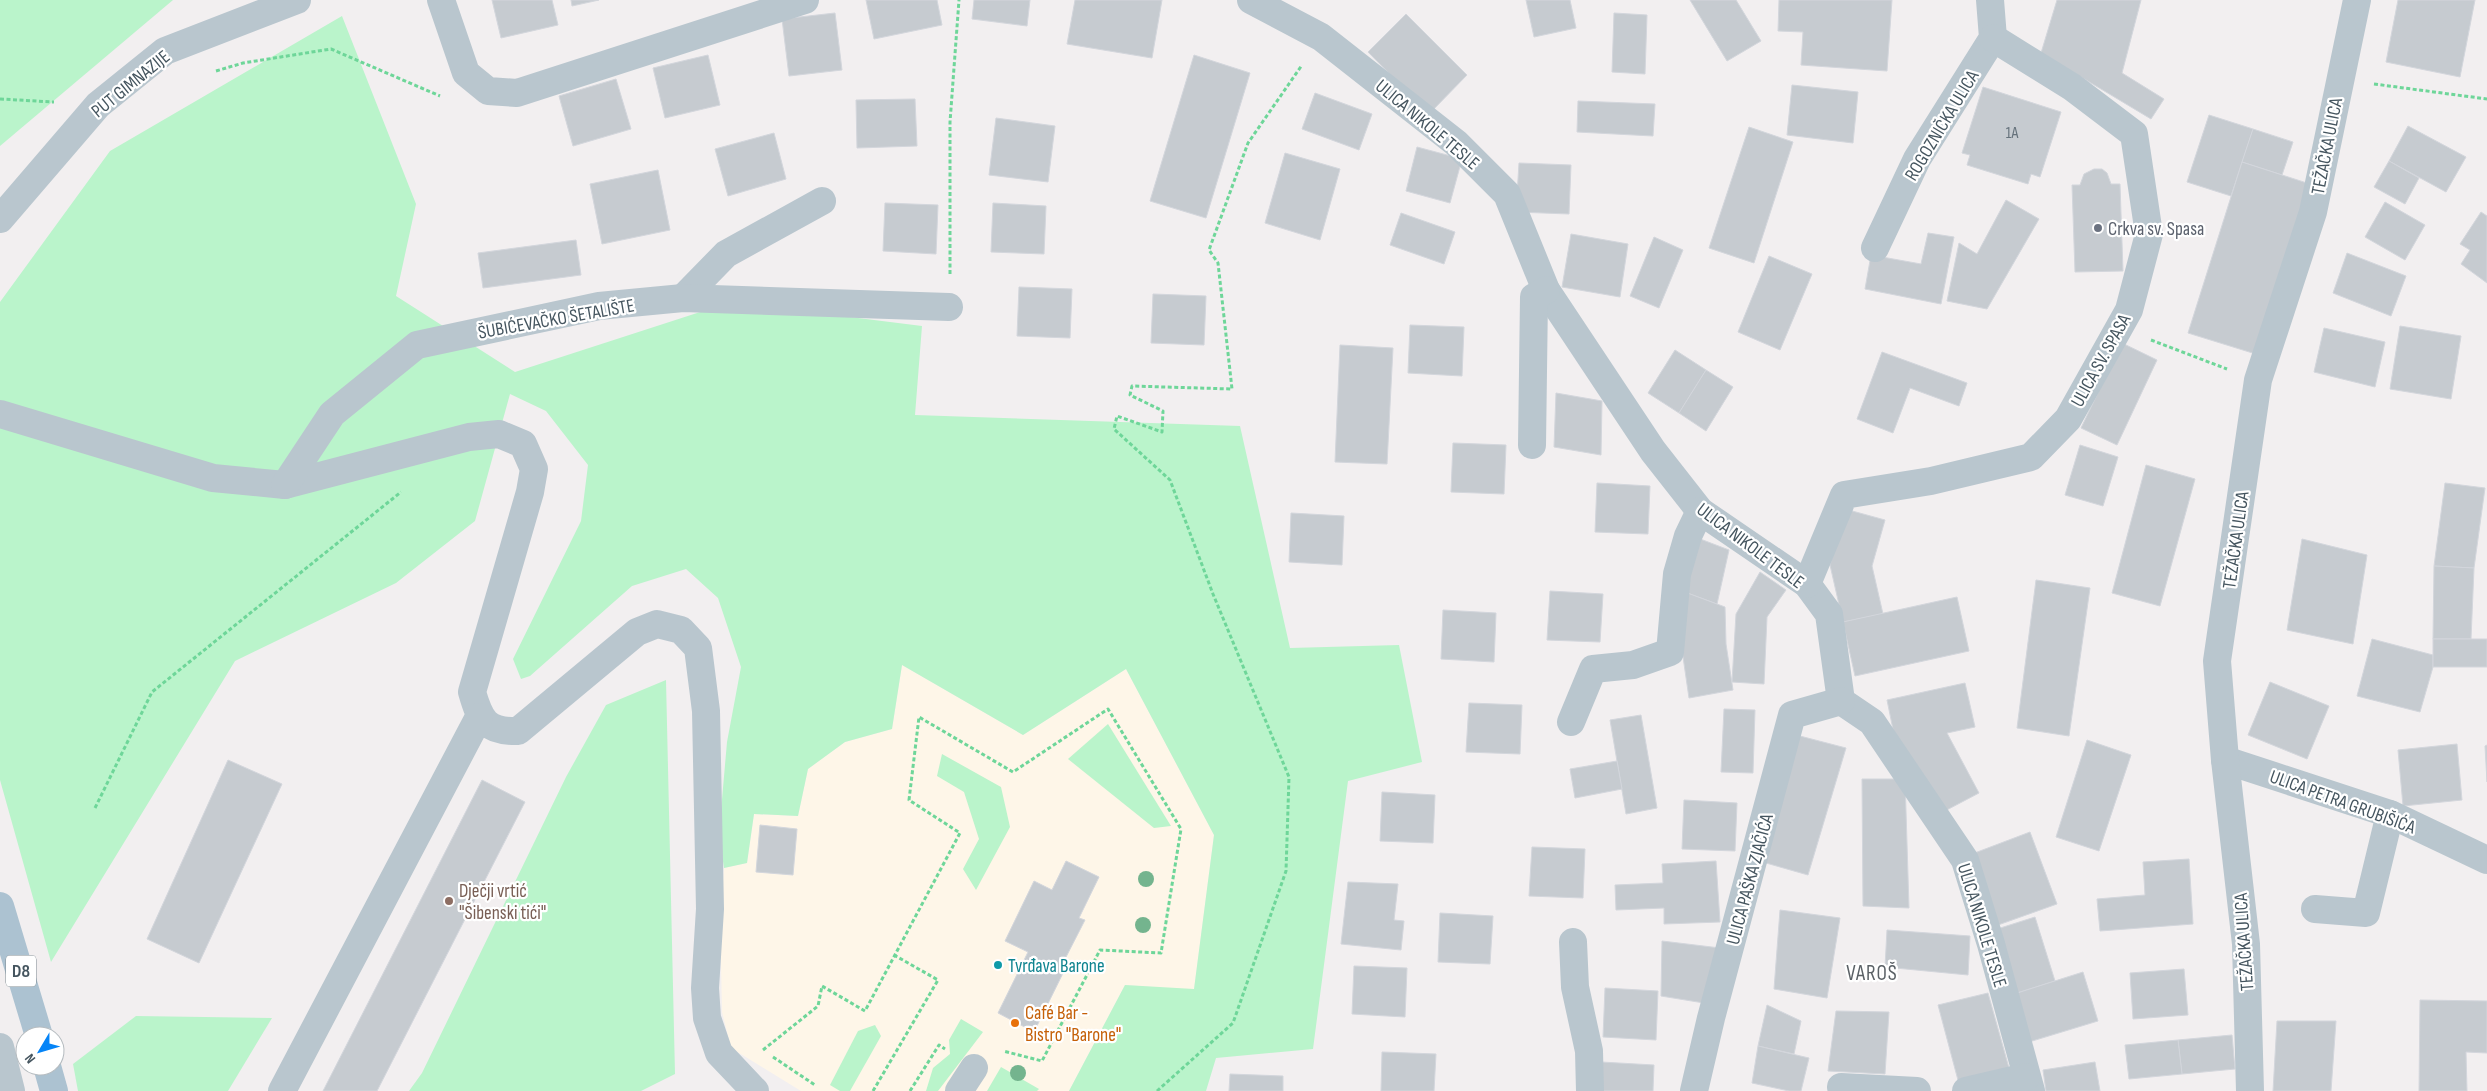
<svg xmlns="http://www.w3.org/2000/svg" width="2487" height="1091" font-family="'Sofia Sans Condensed',sans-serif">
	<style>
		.commercial { fill: #fef6e8 }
		.green { fill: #baf4cb }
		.building { fill: #c6cbd0; stroke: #d3d6dc }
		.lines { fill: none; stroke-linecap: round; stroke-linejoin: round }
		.path { stroke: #6ed699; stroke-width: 3; stroke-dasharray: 4 2.5; stroke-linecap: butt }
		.minor { stroke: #b9c6ce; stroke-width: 28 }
		.major { stroke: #acc2d1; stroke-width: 28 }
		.tree { fill: #74b48e }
		.worship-dot { fill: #6b7280; stroke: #fff; stroke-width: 2 }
		.education-dot { fill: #8d6e63; stroke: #fff; stroke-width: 2 }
		.culture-dot { fill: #0f9aa8; stroke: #fff; stroke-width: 2 }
		.food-dot { fill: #e8710a; stroke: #fff; stroke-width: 2 }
		.labels { text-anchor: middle; stroke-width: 4.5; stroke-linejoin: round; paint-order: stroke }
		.number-label { font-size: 16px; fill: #65727b }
		.shield { fill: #fff; stroke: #7d888f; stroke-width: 1 }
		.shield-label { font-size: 18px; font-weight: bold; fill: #45555f }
		.street-label { font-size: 19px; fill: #45555f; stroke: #fff }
		.worship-label { font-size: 19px; fill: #5b616d; stroke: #fff; text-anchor: start }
		.education-label { font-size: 19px; fill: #785e54; stroke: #fff; text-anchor: start }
		.culture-label { font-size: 19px; fill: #0d838f; stroke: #fff; text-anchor: start }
		.food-label { font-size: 19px; fill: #c56008; stroke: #fff; text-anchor: start }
		.quarter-label { font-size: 21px; letter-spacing: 1px; fill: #5b6166; stroke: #fff }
	</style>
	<rect width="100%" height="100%" fill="#f2eff0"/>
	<polygon class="commercial" points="902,665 1023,735 1126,669 1214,835 1194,990 1125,985 1069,1091 801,1091 731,1048 722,1012 720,917 724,868 747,863 754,814 798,816 808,769 845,742 892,729"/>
	<g class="green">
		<polygon points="0,0 173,0 0,146"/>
		<polygon points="342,16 416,204 396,296 515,372 731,302 922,326 915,415 1240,426 1290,648 1399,645 1422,762 1348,781 1313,1049 1216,1058 1206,1091 1069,1091 1125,985 1194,989 1214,835 1126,669 1023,735 902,665 892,729 845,742 808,769 798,816 754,814 747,863 724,868 719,834 727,742 741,667 718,598 686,569 632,586 530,676 521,679 513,659 581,521 588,465 546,411 510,394 475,521 396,583 235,661 51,962 0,780 0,302 110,151"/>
		<polygon points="666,680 675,1074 641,1091 409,1091 422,1073 566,777 606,705"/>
		<polygon points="1108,724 1171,826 1154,828 1068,759"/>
		<polygon points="942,754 1001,787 1010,827 976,890 963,869 979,839 964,792 937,776"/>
		<polygon points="136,1016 272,1018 228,1091 78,1091 73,1064"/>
		<polygon points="961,1019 983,1032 938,1091 926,1091 933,1068 950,1054 949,1040"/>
		<polygon points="875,1025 881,1036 850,1091 840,1091 830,1085 858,1031"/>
		<polygon points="1001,1067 1039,1089 1037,1091 987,1091"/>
	</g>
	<g class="building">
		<polygon points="492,0 552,0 558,25 501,38"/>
		<polygon points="571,0 599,0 572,6"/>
		<polygon points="866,0 937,0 942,25 874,39"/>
		<polygon points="974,0 1030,0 1027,26 972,19"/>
		<polygon points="1075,0 1162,0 1152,58 1067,44"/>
		<polygon points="1526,0 1570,0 1576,28 1534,37"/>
		<polygon points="1690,0 1736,0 1761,41 1727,61"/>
		<polygon points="1779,0 1892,0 1887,71 1801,65 1803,32 1778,31"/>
		<polygon points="2057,0 2141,0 2122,73 2164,99 2151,119 2041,53"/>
		<polygon points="2398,0 2475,0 2460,77 2386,62"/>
		<polygon points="835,13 842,70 789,76 782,19"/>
		<polygon points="1614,13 1647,15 1645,74 1612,72"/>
		<polygon points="1406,14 1467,75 1429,114 1368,52"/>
		<polygon points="708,55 720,105 665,118 653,68"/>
		<polygon points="1194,55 1250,73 1206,218 1150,201"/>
		<polygon points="616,79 631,129 573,146 559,96"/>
		<polygon points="1792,85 1858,92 1853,143 1787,135"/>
		<polygon points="1983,87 2061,112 2040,177 2031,174 2028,184 1967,165 1970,155 1962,153"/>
		<polygon points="1315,93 1372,114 1359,150 1302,129"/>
		<polygon points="915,99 917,146 857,148 856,100"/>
		<polygon points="1578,101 1655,104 1653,136 1577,132"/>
		<polygon points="2209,115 2253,129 2231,196 2187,182"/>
		<polygon points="996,118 1055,126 1048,182 989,175"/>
		<polygon points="2408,126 2466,157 2446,192 2389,161"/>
		<polygon points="1749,127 1793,142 1754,263 1709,248"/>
		<polygon points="2253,129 2293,142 2282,175 2242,162"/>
		<polygon points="774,133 786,179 728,196 715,149"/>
		<polygon points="1417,147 1462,159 1450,203 1406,191"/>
		<polygon points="1285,153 1340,169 1320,240 1265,223"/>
		<polygon points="2389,161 2419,178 2405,204 2374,187"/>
		<polygon points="2242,162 2313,185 2259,355 2188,333"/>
		<polygon points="1519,163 1571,165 1569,214 1516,212"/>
		<polygon points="2094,169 2102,169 2107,173 2111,184 2120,184 2123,271 2075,272 2072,185 2080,185 2084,174"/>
		<polygon points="658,170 670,230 602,244 590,184"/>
		<polygon points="2006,200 2039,219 1987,309 1947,301 1959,243 1977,254"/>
		<polygon points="2385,202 2425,225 2405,260 2365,237"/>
		<polygon points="885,203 938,205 936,254 883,251"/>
		<polygon points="993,203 1046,206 1044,254 991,252"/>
		<polygon points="2481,212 2487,216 2487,283 2461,264 2470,250 2460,244"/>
		<polygon points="1401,213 1455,232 1444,264 1390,245"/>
		<polygon points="1928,233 1954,237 1941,304 1865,289 1871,255 1921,264"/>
		<polygon points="1571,234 1628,244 1620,297 1562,287"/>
		<polygon points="1654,237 1683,250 1659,308 1630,296"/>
		<polygon points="576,240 581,275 483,288 478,253"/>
		<polygon points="2347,253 2406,276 2391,316 2333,293"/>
		<polygon points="1769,256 1812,274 1780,350 1738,332"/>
		<polygon points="1019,287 1072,289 1070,338 1017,336"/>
		<polygon points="1153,294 1206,296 1204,345 1151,343"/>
		<polygon points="1410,325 1464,327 1462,376 1408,373"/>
		<polygon points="2400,326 2461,336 2451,399 2390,389"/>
		<polygon points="2324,328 2385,342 2375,387 2314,372"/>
		<polygon points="2122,343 2157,360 2117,445 2081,428"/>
		<polygon points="1340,345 1393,348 1387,464 1335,462"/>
		<polygon points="1675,350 1706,370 1679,413 1648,393"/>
		<polygon points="1882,352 1967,383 1959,406 1910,388 1893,433 1857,419"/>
		<polygon points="1706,370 1733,387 1706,431 1679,413"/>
		<polygon points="1556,393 1602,401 1601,455 1554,447"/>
		<polygon points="1453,443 1506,445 1504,494 1451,492"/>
		<polygon points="2080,445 2118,457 2103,506 2065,495"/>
		<polygon points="2146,465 2195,479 2160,606 2112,593"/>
		<polygon points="1597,483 1650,486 1648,534 1595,532"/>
		<polygon points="2445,483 2485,488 2474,568 2434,566"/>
		<polygon points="1845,509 1885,520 1872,566 1883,614 1843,622 1830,565"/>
		<polygon points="1291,513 1344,516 1342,565 1289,562"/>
		<polygon points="1695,537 1729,550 1717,604 1682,591"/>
		<polygon points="2302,539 2367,555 2353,644 2287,630"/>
		<polygon points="2434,566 2474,568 2471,639 2433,639"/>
		<polygon points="1760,572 1786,590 1767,617 1764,684 1732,682 1736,614"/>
		<polygon points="2036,580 2090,588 2069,736 2017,728"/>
		<polygon points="1550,591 1603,594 1600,642 1547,640"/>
		<polygon points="1682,591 1725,607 1726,644 1733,690 1689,698 1682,650"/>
		<polygon points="1957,597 1969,651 1855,676 1843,622"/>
		<polygon points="1443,610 1496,613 1494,662 1441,659"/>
		<polygon points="2372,639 2433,655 2433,667 2420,712 2357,696"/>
		<rect x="2433" y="639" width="54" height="28"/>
		<polygon points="2270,682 2329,706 2307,759 2248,735"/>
		<polygon points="1965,683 1975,727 1947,733 1979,793 1941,813 1896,744 1887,700"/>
		<polygon points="1469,703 1522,705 1520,754 1466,752"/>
		<polygon points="1724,709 1755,710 1753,773 1721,772"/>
		<polygon points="1641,715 1657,808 1626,814 1610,720"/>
		<polygon points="1796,735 1846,748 1808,875 1759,861"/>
		<polygon points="2087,740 2131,755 2099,851 2056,837"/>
		<polygon points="2457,744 2462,800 2403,806 2398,750"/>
		<polygon points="2487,745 2487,782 2485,746"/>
		<polygon points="228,760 282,784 199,963 147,939"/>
		<polygon points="1617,761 1622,789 1575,798 1570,769"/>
		<polygon points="1862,779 1905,779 1909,908 1863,906"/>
		<polygon points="482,780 525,802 377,1091 323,1091"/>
		<polygon points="1382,792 1435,795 1433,843 1380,841"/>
		<polygon points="1684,800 1737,803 1735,851 1682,849"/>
		<polygon points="760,825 797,829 793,875 756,872"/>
		<polygon points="2030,832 2057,904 1998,925 1972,854"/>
		<polygon points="1532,847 1585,849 1583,898 1529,896"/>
		<polygon points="2189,859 2193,924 2100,931 2097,899 2145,895 2143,862"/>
		<polygon points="1066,861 1099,877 1079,918 1085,920 1065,959 1069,961 1034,1032 998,1013 1028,952 1005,941 1034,881 1052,890"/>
		<polygon points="1716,861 1720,922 1664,924 1664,908 1616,910 1615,885 1663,883 1662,864"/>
		<polygon points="1348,882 1398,884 1394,920 1404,921 1401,950 1341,944"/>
		<polygon points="1780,910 1840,918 1827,998 1774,989"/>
		<polygon points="1440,913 1493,916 1490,964 1438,962"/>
		<polygon points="2035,917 2055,981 2014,994 1994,930"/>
		<polygon points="1887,930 1970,936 1968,975 1885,967"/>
		<polygon points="1662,941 1720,948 1704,1003 1661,996"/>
		<polygon points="1354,966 1407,968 1405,1017 1352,1014"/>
		<polygon points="2184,969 2188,1015 2133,1019 2130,973"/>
		<polygon points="2083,972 2098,1021 2029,1042 2014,994"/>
		<polygon points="1605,988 1658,991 1656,1040 1603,1037"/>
		<polygon points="1988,993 2009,1068 1959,1084 1938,1005"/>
		<polygon points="2420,1000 2487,1001 2487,1053 2466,1052 2467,1091 2419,1091"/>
		<polygon points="1767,1005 1801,1021 1794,1054 1758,1046"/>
		<polygon points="1836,1011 1889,1012 1885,1074 1828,1071"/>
		<polygon points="2277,1021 2336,1021 2331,1091 2273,1091"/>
		<polygon points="2232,1035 2235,1069 2182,1074 2178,1040"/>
		<polygon points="2178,1040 2182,1074 2129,1079 2125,1045"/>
		<polygon points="1758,1046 1809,1058 1801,1091 1789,1091 1752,1083"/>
		<polygon points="1382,1052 1436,1054 1434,1091 1381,1091"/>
		<polygon points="1601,1062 1654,1065 1653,1091 1600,1091"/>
		<polygon points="2095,1062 2100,1091 2046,1091 2043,1070"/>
		<polygon points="1230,1074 1283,1076 1283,1091 1229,1091"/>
	</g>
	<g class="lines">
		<g class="path">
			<polyline points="216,71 243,63 331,49 440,96"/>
			<polyline points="2374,84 2487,99"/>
			<polyline points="0,99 54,102"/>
			<polyline points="950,274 950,122 959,0"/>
			<polyline points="2151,340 2227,369"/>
			<polyline points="95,808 152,692 401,492"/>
			<polyline points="763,1050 818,1006 822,986 865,1011 960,833 909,800 919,717 1013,772 1108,709 1181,829 1161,953 1100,950 1042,1061 1003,1051"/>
			<polyline points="773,1057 815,1085"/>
			<polyline points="873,1091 938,980 894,955"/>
			<polyline points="910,1091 939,1045 945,1049"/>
			<polyline points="1157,1091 1233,1023 1286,871 1289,777 1213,594 1170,480 1114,429 1117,416 1162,432 1163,411 1130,395 1132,386 1232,389 1218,263 1209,250 1248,143 1302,65"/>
		</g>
		<g class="minor">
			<polyline points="441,0 466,73 488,91 517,93 805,0"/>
			<polyline points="1251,0 1321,37 1456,143 1507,194 1546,290 1653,451 1700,511 1807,584 1829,614 1841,701 1872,722 1965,860 1991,944 2031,1091"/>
			<polyline points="0,219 98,105 165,51 297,0"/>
			<polyline points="1875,248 1917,159 1993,38 1990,0"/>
			<polyline points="683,298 726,254 822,201"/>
			<path d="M0,414L213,478L285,485L469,437L499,434L523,444L534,469L530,492L472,692C480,720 486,732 518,731L637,632L657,624L681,630L698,648L706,711L710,909L705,988L707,1018L719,1053L755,1091"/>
			<polyline points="1532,445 1534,297 1546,290"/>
			<polyline points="285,485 332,414 417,345 599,306 683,298 949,307"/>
			<polyline points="1807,584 1844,495 1931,481 2031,457 2068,419 2129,310 2149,234 2134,134 2072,87 1993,38"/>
			<polyline points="1571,722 1593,669 1633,665 1670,652 1677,574 1688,536 1700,511"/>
			<polyline points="2225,760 2390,814 2487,860"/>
			<polyline points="2315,909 2366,913 2390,814"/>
			<polyline points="1573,942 1575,987 1589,1051 1590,1091"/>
			<polyline points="0,1047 11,1091"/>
			<polyline points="1841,1087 1917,1091"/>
			<polyline points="282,1091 479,717"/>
			<polyline points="959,1091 974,1068"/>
			<polyline points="1694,1091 1711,1018 1792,715 1841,701"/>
			<polyline points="1966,1091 2026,1077"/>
			<polyline points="2250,1091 2246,944 2225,760 2217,661 2258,380 2313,212 2357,0"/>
		</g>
		<g class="major">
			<polyline points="0,906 39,1036"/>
			<polyline points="47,1066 54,1091"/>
		</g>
	</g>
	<g class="tree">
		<circle cx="1146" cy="879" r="8"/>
		<circle cx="1143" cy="925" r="8"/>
		<circle cx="1018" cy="1073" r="8"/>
	</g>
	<circle class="worship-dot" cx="2098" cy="228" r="5"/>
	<circle class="education-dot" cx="449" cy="901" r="5"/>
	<circle class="culture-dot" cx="998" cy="965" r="5"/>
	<circle class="food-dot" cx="1015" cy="1023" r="5"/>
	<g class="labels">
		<g class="number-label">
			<text x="2012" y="138">1A</text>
		</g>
		<rect class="shield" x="6" y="955.5" width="30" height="31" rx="4"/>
		<g class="shield-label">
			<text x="21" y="977">D8</text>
		</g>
		<g class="street-label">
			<text transform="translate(130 83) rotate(-39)" y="7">PUT GIMNAZIJE</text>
			<text transform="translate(1428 124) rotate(40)" y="7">ULICA NIKOLE TESLE</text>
			<text transform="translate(1941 125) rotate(-59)" y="7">ROGOZNIČKA ULICA</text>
			<text transform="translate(2326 146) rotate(-79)" y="7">TEŽAČKA ULICA</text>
			<text transform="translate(556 318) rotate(-10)" y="7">ŠUBIĆEVAČKO ŠETALIŠTE</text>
			<text transform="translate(2100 360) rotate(-61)" y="7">ULICA SV. SPASA</text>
			<text transform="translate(2235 540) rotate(-82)" y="7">TEŽAČKA ULICA</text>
			<text transform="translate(1751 545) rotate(37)" y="7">ULICA NIKOLE TESLE</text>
			<text transform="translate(2343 801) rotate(20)" y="7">ULICA PETRA GRUBIŠIĆA</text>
			<text transform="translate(1749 879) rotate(-75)" y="7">ULICA PAŠKA ZJAČIĆA</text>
			<text transform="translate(1983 925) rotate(73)" y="7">ULICA NIKOLE TESLE</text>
			<text transform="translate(2243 942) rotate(-94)" y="7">TEŽAČKA ULICA</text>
		</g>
		<g class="worship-label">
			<text x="2108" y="235">Crkva sv. Spasa</text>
		</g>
		<g class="education-label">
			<text x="459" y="897">Dječji vrtić<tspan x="459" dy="22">"Šibenski tići"</tspan></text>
		</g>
		<g class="culture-label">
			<text x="1008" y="972">Tvrđava Barone</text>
		</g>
		<g class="food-label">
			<text x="1025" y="1019">Café Bar -<tspan x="1025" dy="22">Bistro "Barone"</tspan></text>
		</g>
		<g class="quarter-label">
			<text x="1872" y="980">VAROŠ</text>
		</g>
	</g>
	<g transform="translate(40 1051) rotate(232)"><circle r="24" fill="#ffffff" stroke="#b5bbbf"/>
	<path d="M0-4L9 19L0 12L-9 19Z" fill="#0584f7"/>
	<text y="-8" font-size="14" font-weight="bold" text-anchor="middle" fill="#45555f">N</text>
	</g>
</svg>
